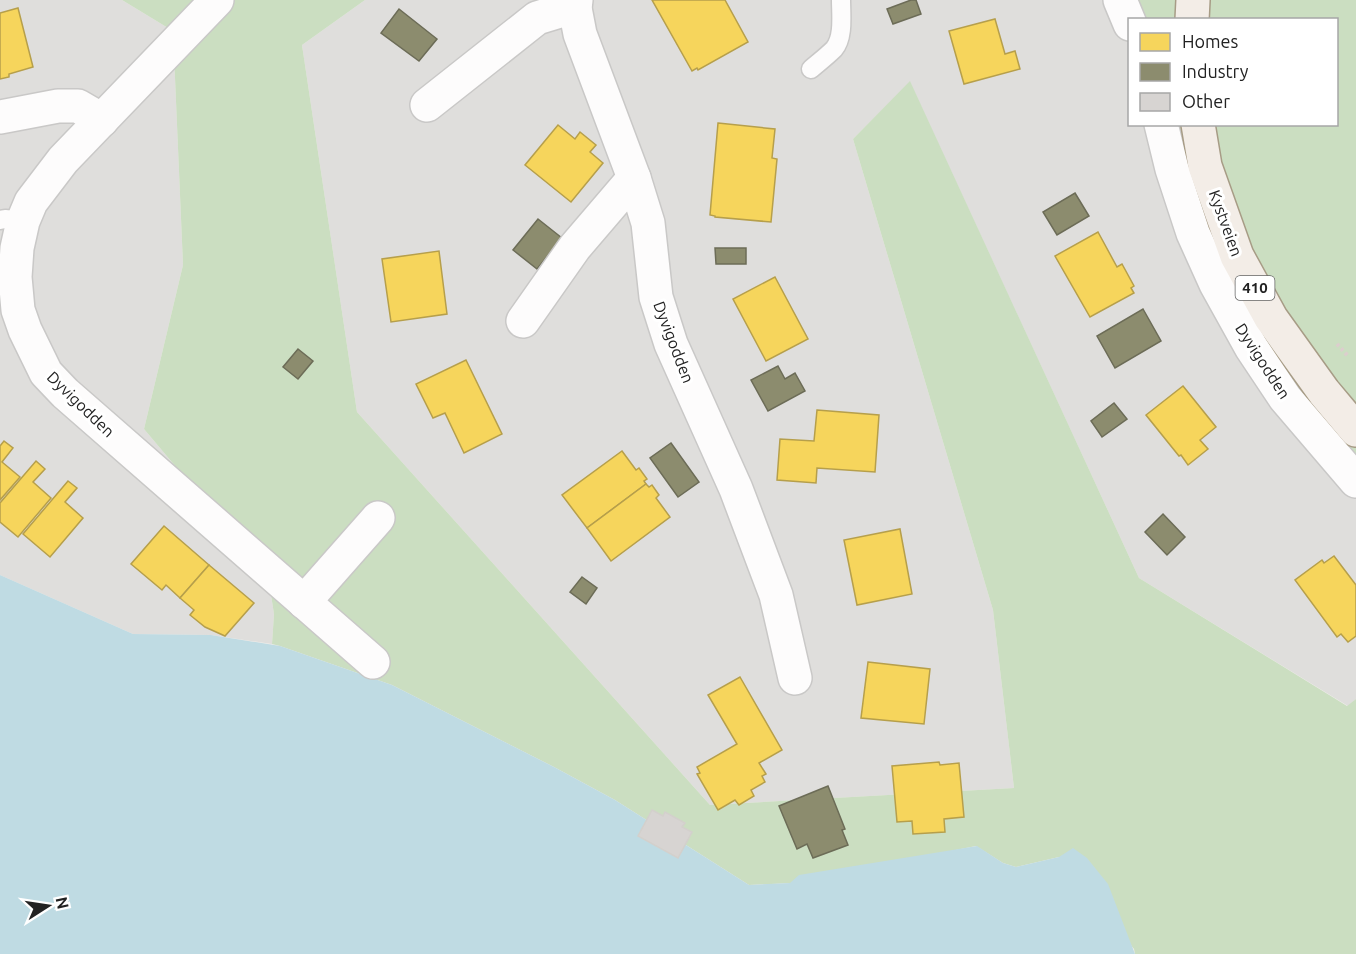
<svg xmlns="http://www.w3.org/2000/svg" width="1356" height="954" font-family="Ubuntu,sans-serif">
	<style>
		.residential { fill: #dfdedc }
		.forest { fill: #cbdec1 }
		.water { fill: #bfdbe3 }
		.homes { fill: #f6d55c; stroke: #b69f4b; stroke-width: 1.5 }
		.industry { fill: #8c8c6e; stroke: #6c6c57; stroke-width: 1.5 }
		.building { fill: #d7d4d2; stroke: #d3d0cc; stroke-width: 1.5 }
		.lines { fill: none; stroke-linecap: round; stroke-linejoin: round }
		.service-casing { stroke: #c9c8c7; stroke-width: 21 }
		.minor-casing { stroke: #c9c8c7; stroke-width: 36 }
		.primary-casing { stroke: #a79c86; stroke-width: 36 }
		.path { stroke: #dccecd; stroke-width: 4; stroke-dasharray: 3 3; stroke-linecap: butt }
		.service { stroke: #fdfcfc; stroke-width: 18 }
		.minor { stroke: #fdfcfc; stroke-width: 33 }
		.primary { stroke: #f3ede7; stroke-width: 33 }
		.labels { text-anchor: middle; stroke-width: 6; stroke-linejoin: round; paint-order: stroke }
		.shield { fill: #fff; stroke: #646464; stroke-width: 1.5 }
		.shield-label { font-size: 15px; font-weight: bold; fill: #222 }
		.street-label { font-size: 16px; fill: #222; stroke: #fff }
	</style>
	<rect width="100%" height="100%" fill="#f0eeeb"/>
	<g class="residential">
		<polygon points="0,0 122,0 173,31 183,265 144,429 268,576 274,614 272,644 211,635 133,634 0,575"/>
		<polygon points="365,0 1127,0 1130,20 1130,124 1161,125 1356,490 1356,699 1348,706 1139,578 910,82 853,139 993,610 1014,788 710,805 357,412 302,45"/>
	</g>
	<g class="forest">
		<polygon points="122,0 365,0 302,45 357,412 710,805 1014,788 993,610 853,139 910,81 1139,578 1347,706 1356,699 1356,954 1135,954 1134,949 1059,857 1016,867 1003,863 976,846 791,883 749,885 615,800 554,767 392,685 280,646 272,644 274,614 268,576 144,429 183,265 173,31"/>
		<polygon points="1127,0 1356,0 1356,490 1222,312 1161,125 1336,124 1336,20 1132,19"/>
	</g>
	<polygon class="water" points="0,575 133,634 211,635 280,646 392,685 554,767 615,800 749,885 790,883 799,875 977,846 1003,863 1016,867 1059,857 1073,848 1087,858 1108,884 1135,954 0,954"/>
	<g class="homes">
		<polygon points="652,0 725,0 748,42 698,70 697,68 692,71"/>
		<polygon points="18,8 33,67 9,74 9,77 0,79 0,13"/>
		<polygon points="995,19 1005,54 1015,51 1020,69 964,84 949,31"/>
		<polygon points="718,123 775,129 772,158 777,159 771,222 715,217 715,216 710,215"/>
		<polygon points="558,125 575,139 580,132 596,145 590,152 603,163 571,202 525,165"/>
		<polygon points="1098,232 1117,267 1122,264 1134,286 1131,288 1134,293 1090,317 1055,256"/>
		<polygon points="439,251 447,314 391,322 382,259"/>
		<polygon points="775,277 808,339 766,361 733,299"/>
		<polygon points="466,360 502,434 464,453 445,413 433,418 416,384"/>
		<polygon points="1183,386 1216,427 1200,440 1208,449 1188,465 1181,455 1179,456 1146,415"/>
		<polygon points="817,410 879,415 875,472 817,468 816,483 777,480 780,439 814,441"/>
		<polygon points="4,441 13,448 2,462 20,477 0,500 0,446"/>
		<polygon points="622,451 636,470 639,468 647,479 644,481 646,484 587,528 562,495"/>
		<polygon points="36,461 45,469 33,482 51,498 18,537 0,522 0,503"/>
		<polygon points="68,481 77,488 65,502 83,518 50,557 23,534"/>
		<polygon points="646,484 649,487 652,485 659,495 656,498 670,517 611,561 587,528"/>
		<polygon points="164,526 209,565 180,598 166,585 162,590 131,564"/>
		<polygon points="900,529 912,594 857,605 844,540"/>
		<polygon points="1334,556 1356,585 1356,636 1348,642 1341,634 1337,637 1295,580 1322,560 1324,563"/>
		<polygon points="209,565 254,603 225,636 205,627 190,615 194,610 180,598"/>
		<polygon points="868,662 930,669 924,724 861,718"/>
		<polygon points="740,677 782,750 759,763 766,774 762,776 765,782 751,790 754,796 739,805 735,800 718,810 697,774 700,773 697,767 737,744 708,695"/>
		<polygon points="939,762 940,765 959,763 964,817 944,819 945,832 913,834 912,821 897,822 892,766"/>
	</g>
	<g class="industry">
		<polygon points="911,0 916,0 921,14 893,24 887,9"/>
		<polygon points="399,9 437,39 419,61 381,33"/>
		<polygon points="1075,193 1089,216 1057,235 1043,212"/>
		<polygon points="538,219 562,238 537,269 513,250"/>
		<polygon points="715,248 746,248 746,264 716,264"/>
		<polygon points="1143,309 1161,341 1115,368 1097,336"/>
		<polygon points="298,349 313,361 298,379 283,367"/>
		<polygon points="778,366 785,379 795,373 805,391 768,411 751,380"/>
		<polygon points="1114,403 1127,419 1102,437 1091,421"/>
		<polygon points="671,443 699,482 678,497 650,458"/>
		<polygon points="1163,514 1185,537 1167,555 1145,532"/>
		<polygon points="582,577 597,588 586,604 570,592"/>
		<polygon points="828,786 845,829 842,830 848,845 813,858 807,844 797,849 779,806"/>
	</g>
	<polygon class="building" points="652,810 663,816 665,812 685,823 682,827 692,832 678,858 638,836"/>
	<g class="lines">
		<defs>
			<g id="service">
				<path d="M811,69C818,63 827,56 834,49C844,37 841,15 841,0"/>
				<polyline points="0,220 5,219 23,221"/>
			</g>
			<g id="minor">
				<polyline points="217,0 63,160 31,202 23,221 17,248 15,277 18,310 25,330 46,373 65,393 373,662"/>
				<polyline points="576,0 575,8 580,34 634,178 648,223 656,297 671,344 736,489 776,595 795,678"/>
				<polyline points="1120,0 1130,24"/>
				<polyline points="427,105 537,18 563,10 575,8"/>
				<polyline points="0,117 58,106 78,106 102,120"/>
				<polyline points="1161,124 1172,169 1193,233 1216,284 1251,347 1285,398 1356,481"/>
				<polyline points="523,321 575,247 634,178"/>
				<polyline points="304,602 378,518"/>
			</g>
			<g id="primary">
				<polyline points="1192,20 1193,0"/>
				<polyline points="1198,124 1205,166 1237,256 1271,318 1324,392 1356,430"/>
			</g>
		</defs>
		<use href="#service" class="service-casing"/>
		<use href="#minor" class="minor-casing"/>
		<use href="#primary" class="primary-casing"/>
		<polyline class="path" points="1337,344 1348,356"/>
		<use href="#service" class="service"/>
		<use href="#minor" class="minor"/>
		<use href="#primary" class="primary"/>
	</g>
	<g class="labels">
		<rect class="shield" x="1235.5" y="276" width="39" height="24" rx="4.5"/>
		<g class="shield-label">
			<text x="1255" y="293">410</text>
		</g>
		<g class="street-label">
			<text transform="translate(1226 223) rotate(70)" y="6">Kystveien</text>
			<text transform="translate(674 342) rotate(69)" y="6">Dyvigodden</text>
			<text transform="translate(1263 361) rotate(57)" y="6">Dyvigodden</text>
			<text transform="translate(81 404) rotate(44)" y="6">Dyvigodden</text>
		</g>
	</g>
	<rect x="1128" y="18" width="210" height="108" fill="#ffffff" stroke="#a7a7a7" stroke-width="1.5"/>
	<rect x="1140" y="33" width="30" height="18" fill="#f6d55c" stroke="#a7a7a7" stroke-width="1.5"/>
	<text x="1182" y="48" font-size="18" fill="#222222">Homes</text>
	<rect x="1140" y="63" width="30" height="18" fill="#8c8c6e" stroke="#a7a7a7" stroke-width="1.5"/>
	<text x="1182" y="78" font-size="18" fill="#222222">Industry</text>
	<rect x="1140" y="93" width="30" height="18" fill="#d7d4d2" stroke="#a7a7a7" stroke-width="1.5"/>
	<text x="1182" y="108" font-size="18" fill="#222222">Other</text>
	<g transform="translate(48 906) rotate(78)" stroke="#ffffff" stroke-width="4.5" paint-order="stroke">
	<path d="M0-4.5L10 22L0 15L-10 22Z" fill="#222222"/>
	<text y="-9" font-size="16" font-weight="bold" text-anchor="middle" fill="#222222">N</text>
	</g>
</svg>
